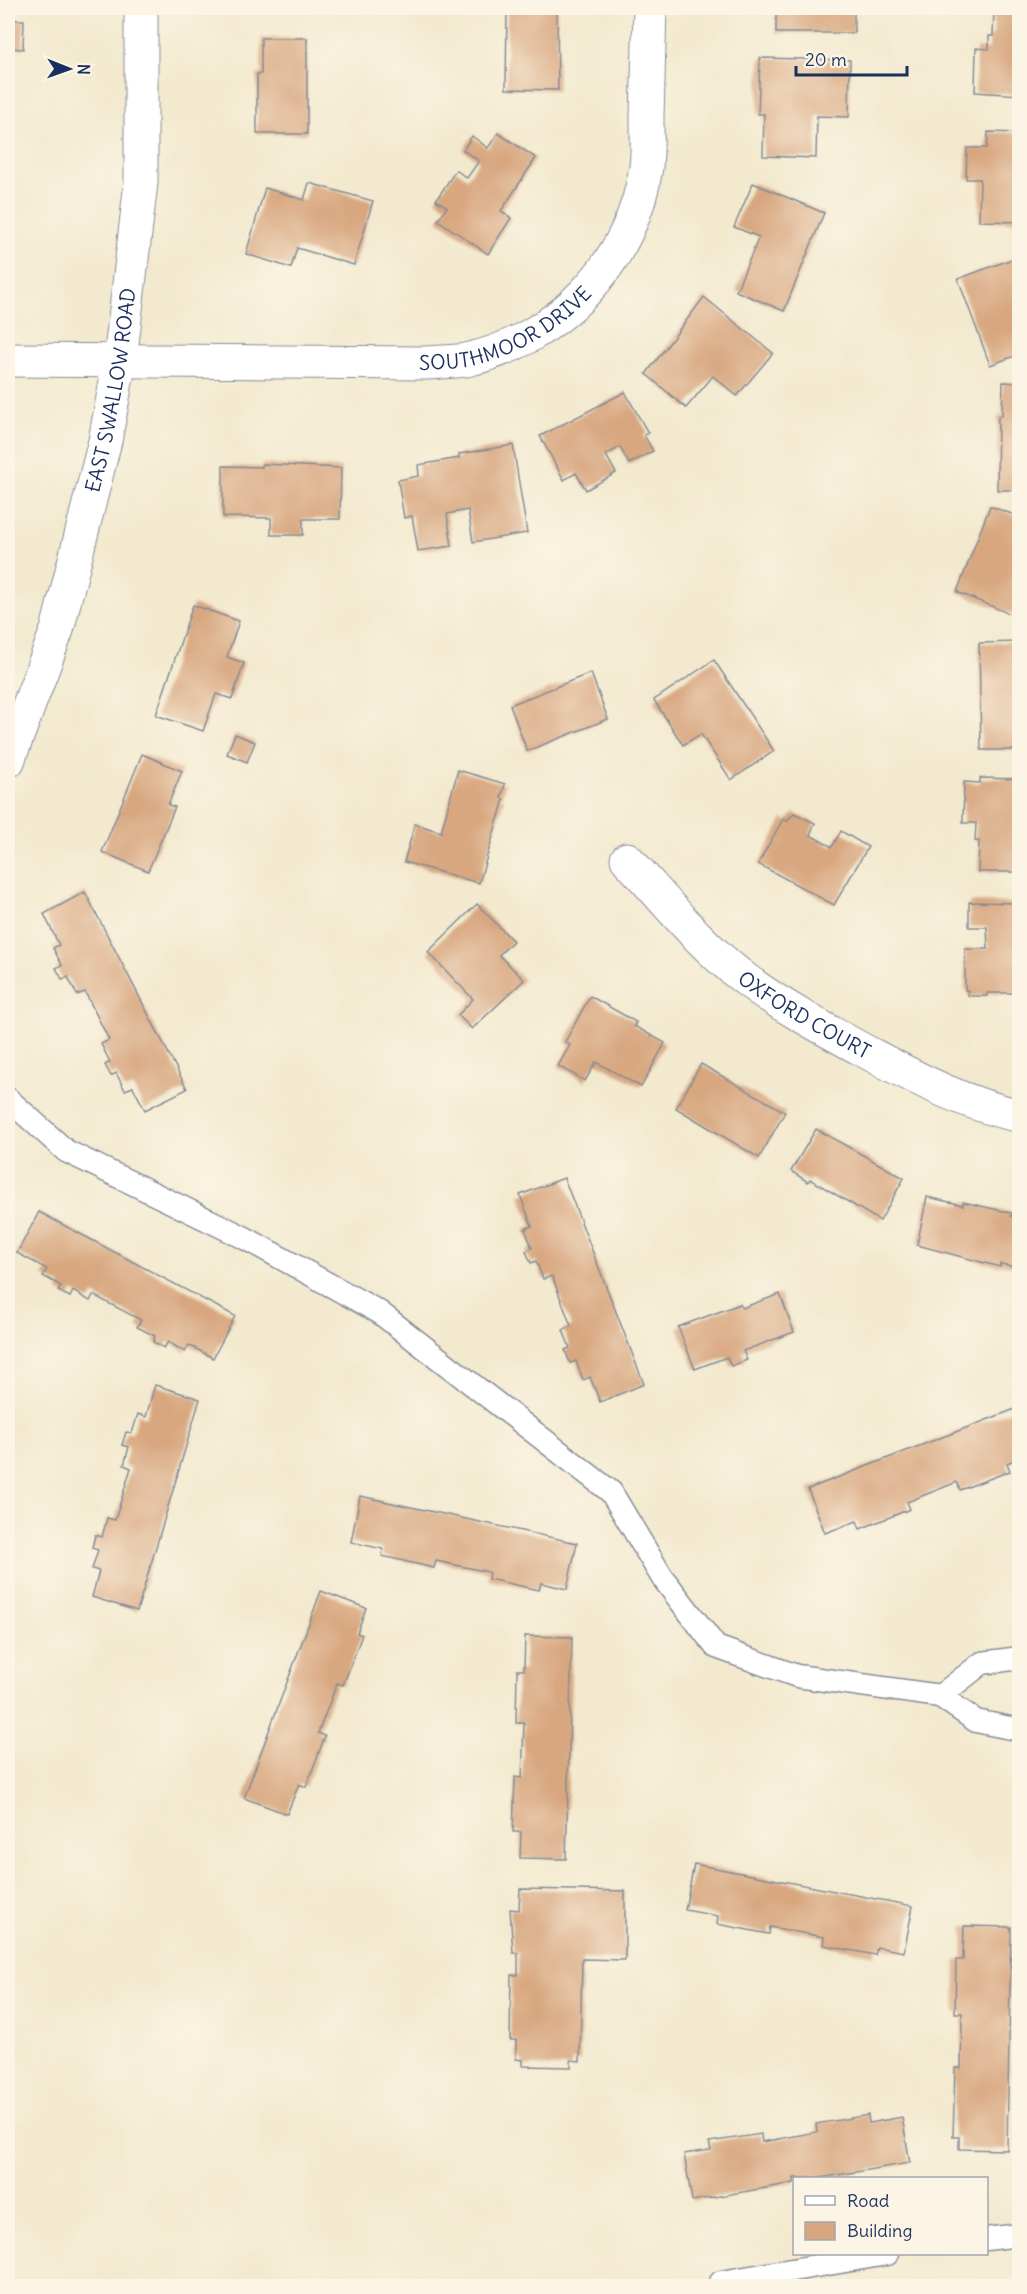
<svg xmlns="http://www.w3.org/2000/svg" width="1027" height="2294" font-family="Delius,sans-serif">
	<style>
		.building { fill: #d8a780 }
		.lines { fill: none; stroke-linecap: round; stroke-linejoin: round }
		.lane-casing { stroke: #868c96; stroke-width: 25 }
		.street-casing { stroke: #868c96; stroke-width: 35 }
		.lane { stroke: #fff; stroke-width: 22 }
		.street { stroke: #fff; stroke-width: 33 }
		.labels { text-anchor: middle; stroke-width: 4.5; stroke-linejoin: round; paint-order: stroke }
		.street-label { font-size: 20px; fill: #1b2f5e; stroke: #fcf5e5 }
	</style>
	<rect width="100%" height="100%" fill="#fcf5e5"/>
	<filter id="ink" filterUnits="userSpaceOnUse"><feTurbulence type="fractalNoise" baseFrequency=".0167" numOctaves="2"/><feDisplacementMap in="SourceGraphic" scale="12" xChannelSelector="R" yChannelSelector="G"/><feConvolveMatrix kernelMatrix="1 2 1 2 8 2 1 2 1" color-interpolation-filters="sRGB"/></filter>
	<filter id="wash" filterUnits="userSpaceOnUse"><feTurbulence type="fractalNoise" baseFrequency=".008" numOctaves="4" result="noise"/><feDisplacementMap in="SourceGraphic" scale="24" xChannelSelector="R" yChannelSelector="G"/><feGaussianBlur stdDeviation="1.35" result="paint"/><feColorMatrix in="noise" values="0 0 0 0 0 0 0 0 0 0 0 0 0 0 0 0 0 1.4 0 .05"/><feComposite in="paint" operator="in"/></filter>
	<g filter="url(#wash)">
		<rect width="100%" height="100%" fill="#f2e9ce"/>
		<g id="blocks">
			<g class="building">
				<polygon points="507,8 557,8 558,90 506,89"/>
				<rect x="776" y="8" width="78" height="25"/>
				<polygon points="994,8 1020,8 1020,95 975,92 976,48 989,49 989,36 993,36"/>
				<polygon points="8,20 24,20 23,49 10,48 10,63"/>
				<polygon points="261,38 307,38 307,134 257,134 257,74 261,74"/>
				<polygon points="760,58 850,60 849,117 817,116 816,158 763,156 764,114 758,114"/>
				<polygon points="988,132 1020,133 1020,222 979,221 980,179 966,179 967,148 987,148"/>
				<polygon points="498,133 536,158 501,211 511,218 488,254 438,220 447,207 436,200 456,170 467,178 479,161 463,150 472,136 488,148"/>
				<polygon points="309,183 373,201 354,265 297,248 291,268 246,254 265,188 304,200"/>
				<polygon points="753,183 824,213 784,311 736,291 759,237 734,227"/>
				<polygon points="1020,256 1020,354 990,365 958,279"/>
				<polygon points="704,297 773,353 737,396 713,376 686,408 646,374"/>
				<polygon points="1003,382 1020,383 1020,490 997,490 998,416 1002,416"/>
				<polygon points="625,392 648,433 644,435 653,451 629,464 620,447 606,455 616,473 586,490 576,473 564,480 540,436"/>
				<polygon points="513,445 527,533 473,542 468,510 447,514 452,546 418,551 412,516 404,518 398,480 419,476 418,465 459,458 459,454"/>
				<polygon points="262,464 341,468 340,519 303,519 303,535 271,535 271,518 223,517 223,466 262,467"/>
				<polygon points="990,506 1020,517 1020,618 957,592"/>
				<polygon points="193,605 239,621 227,657 244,663 232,699 216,694 203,731 156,715"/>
				<polygon points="1020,642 1020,750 981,750 979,643"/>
				<polygon points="714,660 774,751 731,780 701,734 683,745 654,700"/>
				<polygon points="591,673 608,719 527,751 510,705"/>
				<polygon points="235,734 255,742 247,762 227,754"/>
				<polygon points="142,754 182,771 168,805 175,807 148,871 102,852"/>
				<polygon points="458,770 505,784 501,798 504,799 479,883 404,862 415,824 441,832"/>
				<polygon points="980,778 1020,779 1020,872 978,872 979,841 975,841 976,823 963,823 964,782 980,783"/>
				<polygon points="794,813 815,823 810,835 832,847 841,831 868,847 834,905 758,864 783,819 787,821"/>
				<polygon points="85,892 187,1089 145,1110 133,1087 125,1090 116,1073 111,1076 105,1065 110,1062 101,1044 109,1040 85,992 77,995 68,977 62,979 56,968 62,965 53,948 59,945 44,914"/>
				<polygon points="969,902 1020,903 1020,993 987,993 987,996 968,996 968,990 965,990 965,949 988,949 987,927 969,927"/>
				<polygon points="477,904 513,941 499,955 524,980 472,1029 458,1015 473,999 428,952"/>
				<polygon points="590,996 636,1022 634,1026 665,1043 641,1087 596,1062 585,1081 558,1066 570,1045 565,1042"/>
				<polygon points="701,1064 785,1112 759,1158 676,1108"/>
				<polygon points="816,1129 904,1178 880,1221 810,1179 808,1182 791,1171"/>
				<polygon points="564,1178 644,1384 600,1402 590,1377 583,1380 576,1361 570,1363 565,1350 570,1348 563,1330 571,1326 552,1276 543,1279 536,1261 531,1263 526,1251 532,1248 525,1229 532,1226 520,1195"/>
				<polygon points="927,1197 963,1205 963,1202 1012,1213 1011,1216 1020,1217 1020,1253 1016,1267 1000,1264 1000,1267 917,1245"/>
				<polygon points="39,1212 235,1316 213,1358 189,1345 185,1352 168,1342 164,1348 153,1342 155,1336 137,1327 141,1320 93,1295 90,1301 73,1291 70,1297 58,1291 61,1286 43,1276 47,1269 17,1253"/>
				<polygon points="780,1294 794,1332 743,1351 747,1360 731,1366 727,1357 695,1369 678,1327 740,1304 742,1308"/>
				<polygon points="155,1385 200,1399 137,1611 92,1597 99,1571 92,1569 98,1550 92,1548 95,1535 102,1537 107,1518 115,1520 131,1468 124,1465 129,1447 122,1445 126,1432 132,1433 138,1414 146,1417"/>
				<polygon points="1015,1409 1020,1419 1020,1458 1007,1463 1010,1471 960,1490 957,1482 907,1502 910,1509 860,1529 857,1521 825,1533 808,1489"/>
				<polygon points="360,1496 577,1543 567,1589 541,1583 539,1590 488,1579 489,1572 436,1561 434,1568 382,1556 383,1549 351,1542"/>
				<polygon points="321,1591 366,1608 357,1633 362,1635 343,1685 337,1683 318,1733 325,1736 306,1787 299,1784 287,1814 244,1798"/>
				<polygon points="525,1636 572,1637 566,1859 520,1858 521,1832 513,1832 515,1777 522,1778 524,1723 516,1723 517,1670 524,1670"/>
				<polygon points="694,1864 913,1906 904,1952 877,1947 875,1955 823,1945 824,1937 770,1927 769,1934 717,1924 718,1916 685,1910"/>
				<polygon points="520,1889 625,1891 625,1960 582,1959 580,2061 571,2060 571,2067 523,2066 523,2060 516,2059 516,2040 510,2040 511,1975 518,1975 518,1953 513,1953 510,1909 519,1910"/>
				<polygon points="964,1926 1011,1927 1007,2150 959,2149 959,2137 953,2137 955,2068 961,2068 962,2013 955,2013 956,1960 963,1960"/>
				<polygon points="868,2115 869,2123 902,2117 910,2163 820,2178 794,2178 794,2183 692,2201 684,2154 711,2150 709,2142 761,2134 762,2142 817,2132 816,2124"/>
			</g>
		</g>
	</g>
	<g filter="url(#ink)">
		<use href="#blocks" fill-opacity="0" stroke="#868c96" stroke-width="1.5"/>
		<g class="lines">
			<defs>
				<g id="lane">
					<polyline points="8,1099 66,1151 243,1237 379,1312 611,1492 662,1577 716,1647 797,1676 940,1696"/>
					<polyline points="1020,1658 982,1663 940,1696 976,1721 1020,1730"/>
					<polyline points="986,2239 1020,2235"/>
					<polyline points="721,2282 887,2254"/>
				</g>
				<g id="street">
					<path id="s1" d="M8,360L425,363C438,362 452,362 466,360C559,340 633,261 646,167C648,150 647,133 647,117C648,80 649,44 650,8"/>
					<path id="s2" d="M8,761L57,630L105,441L120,360L141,183V8"/>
					<path id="s3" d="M627,859C664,899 700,945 745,979C781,1006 821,1027 861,1049C916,1078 959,1102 1020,1116"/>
				</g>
			</defs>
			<use href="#lane" class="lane-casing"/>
			<use href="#street" class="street-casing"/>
			<use href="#lane" class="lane"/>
			<use href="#street" class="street"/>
		</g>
	</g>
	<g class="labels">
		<g class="street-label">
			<text dy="7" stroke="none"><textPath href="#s1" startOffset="506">SOUTHMOOR DRIVE</textPath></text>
			<text dy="7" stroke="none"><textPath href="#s2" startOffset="386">EAST SWALLOW ROAD</textPath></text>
			<text dy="7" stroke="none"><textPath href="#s3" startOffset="238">OXFORD COURT</textPath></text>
		</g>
	</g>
	<rect width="1027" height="2294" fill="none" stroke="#fcf5e5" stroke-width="30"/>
	<rect x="793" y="2177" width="195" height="78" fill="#fcf5e5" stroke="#a2a6af" stroke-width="1.5"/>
	<rect x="805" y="2196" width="30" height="9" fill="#ffffff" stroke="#a2a6af" stroke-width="1.5"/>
	<text x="847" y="2207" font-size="18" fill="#1b2f5e">Road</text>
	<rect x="805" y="2222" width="30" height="18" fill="#d8a780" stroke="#a2a6af" stroke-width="1.5"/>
	<text x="847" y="2237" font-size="18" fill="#1b2f5e">Building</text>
	<g transform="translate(69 69) rotate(91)" stroke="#fcf5e5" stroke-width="4.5" paint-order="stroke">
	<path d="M0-4.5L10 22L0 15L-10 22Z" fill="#1b2f5e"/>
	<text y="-9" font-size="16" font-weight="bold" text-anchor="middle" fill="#1b2f5e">N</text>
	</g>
	<path d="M796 66v9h111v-9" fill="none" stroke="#1b2f5e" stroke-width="3"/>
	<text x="805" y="66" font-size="18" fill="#1b2f5e" stroke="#fcf5e5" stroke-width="4.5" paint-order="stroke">20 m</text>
</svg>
